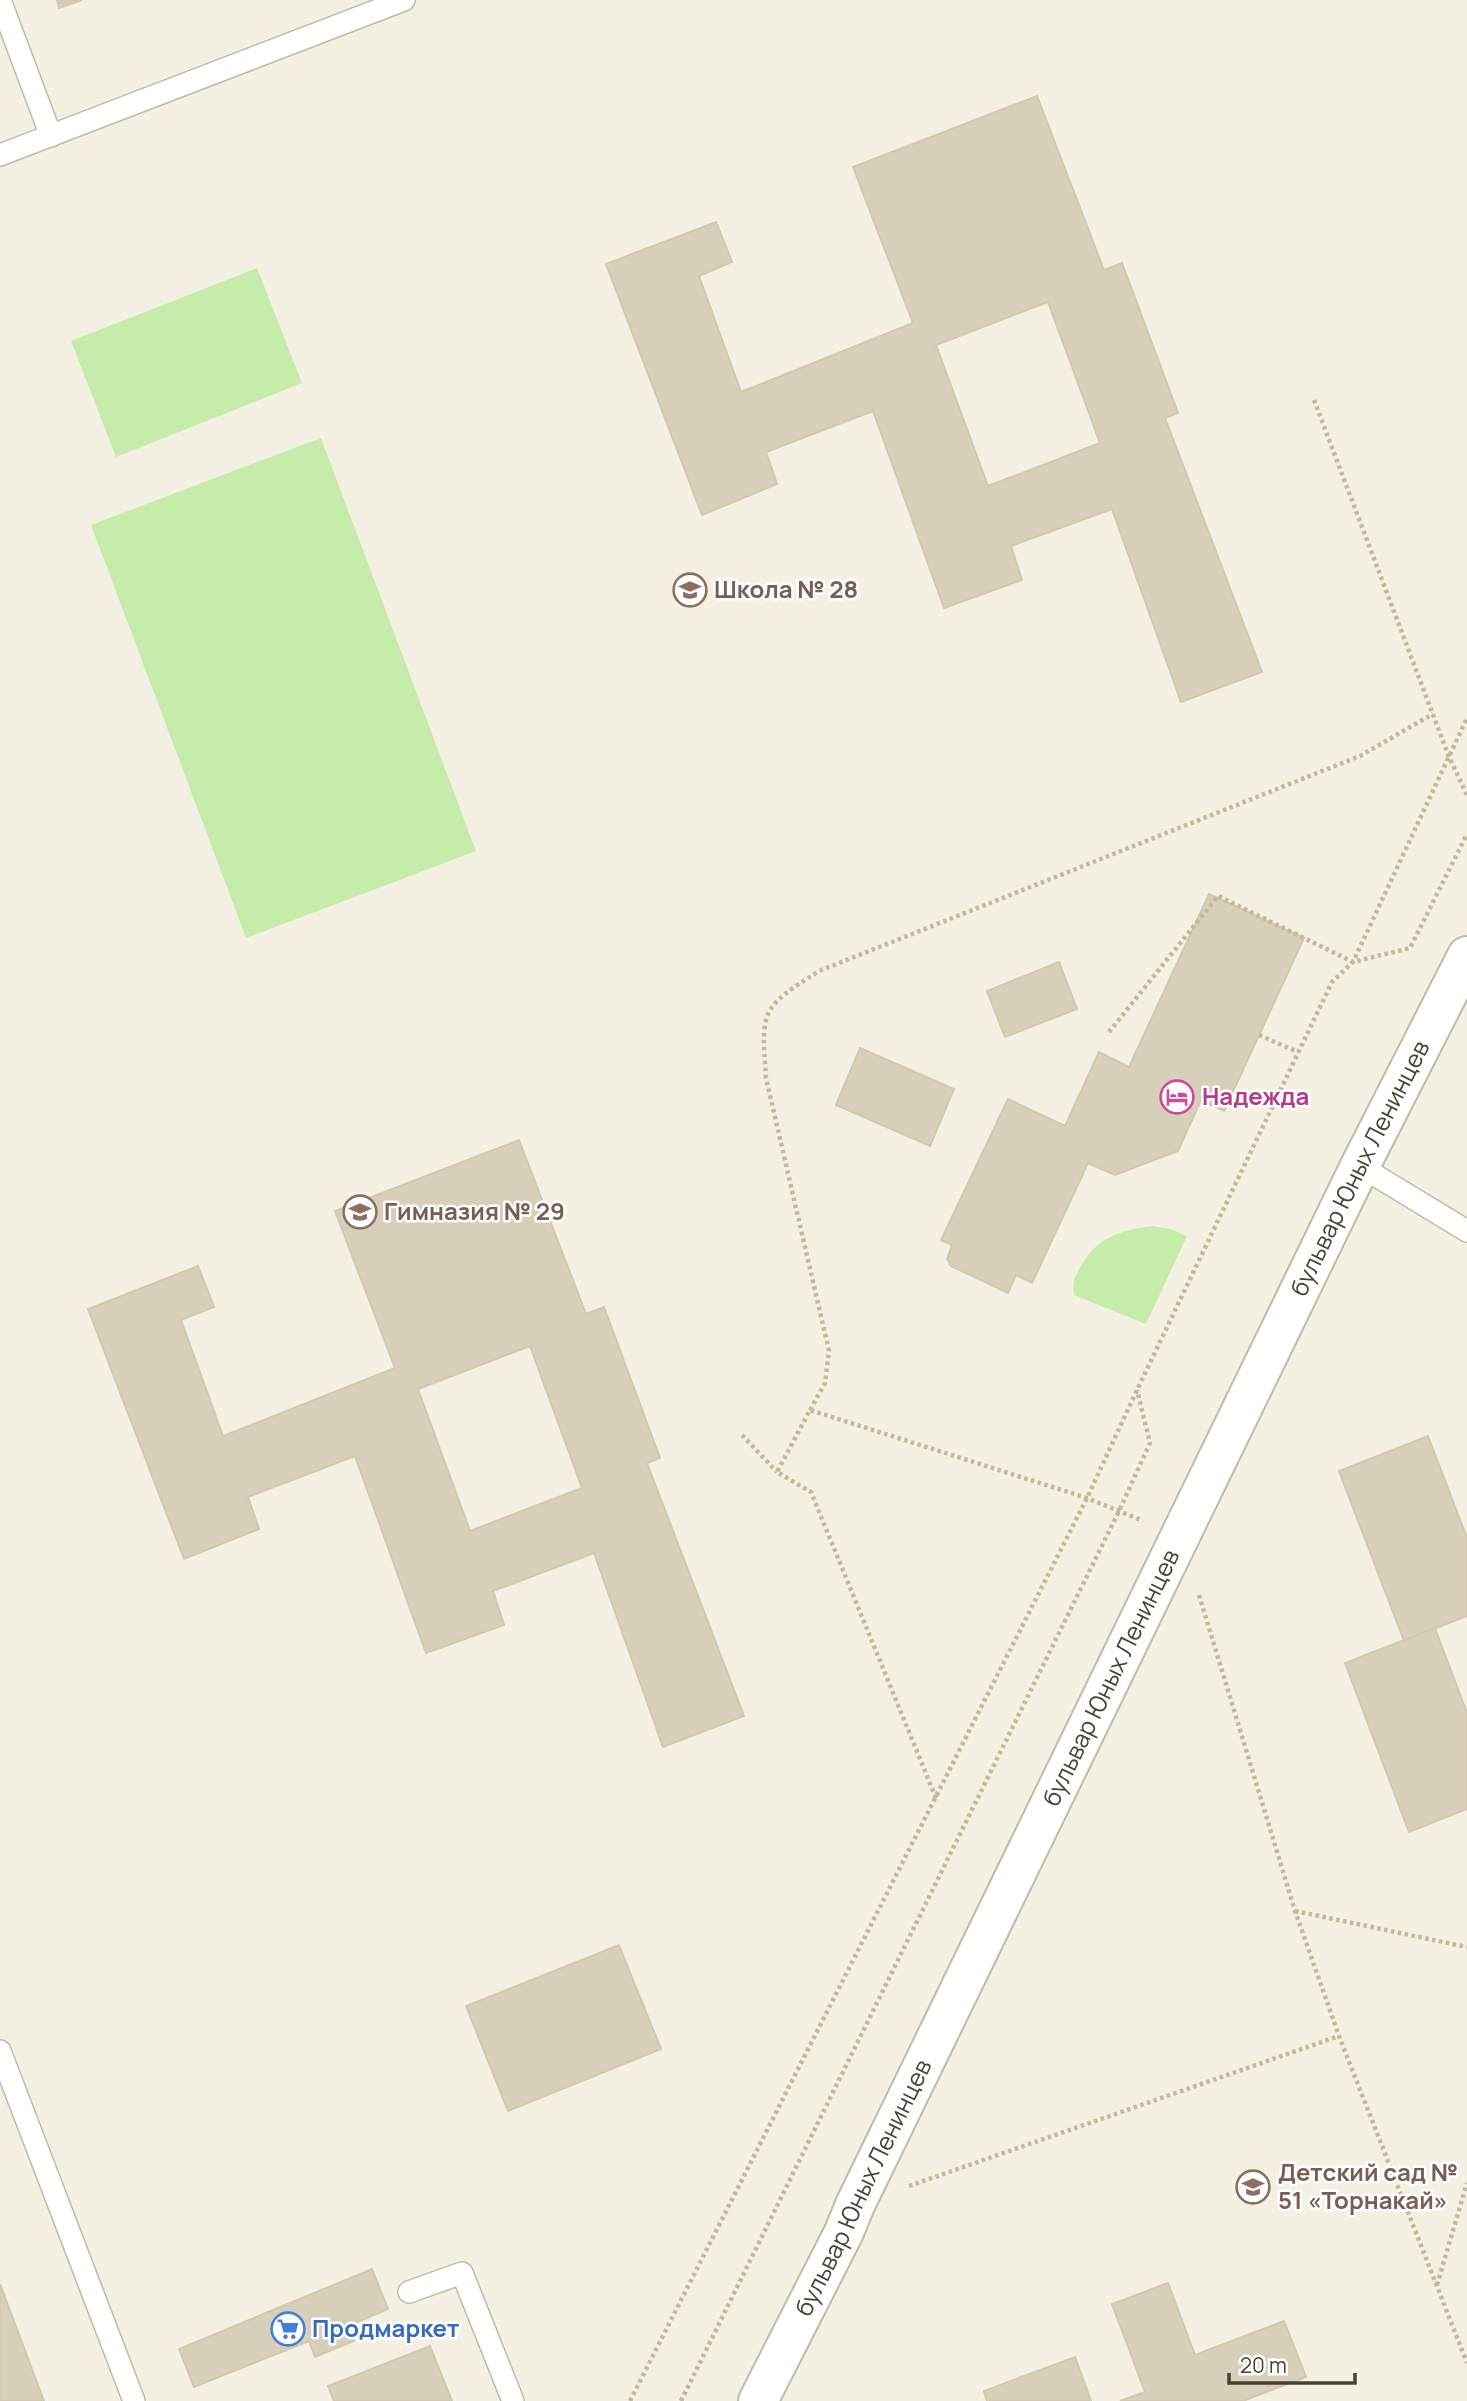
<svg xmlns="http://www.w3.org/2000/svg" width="1467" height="2401" font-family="Manrope,sans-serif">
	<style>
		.green { fill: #c5eca9 }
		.building { fill: #d7cfb9; stroke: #d2c8ab; stroke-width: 2; fill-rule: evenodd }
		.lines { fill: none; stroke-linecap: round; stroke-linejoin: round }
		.service-casing { stroke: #c0baa6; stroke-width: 24 }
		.minor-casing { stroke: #c0baa6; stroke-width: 42 }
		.path { stroke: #c3b996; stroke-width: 4.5; stroke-dasharray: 3.5 3.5; stroke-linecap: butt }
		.service { stroke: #fff; stroke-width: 21 }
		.minor { stroke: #fff; stroke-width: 38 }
		.labels { text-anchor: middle; stroke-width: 5; stroke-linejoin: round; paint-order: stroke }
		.education-label { font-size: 24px; font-weight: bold; fill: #785e54; stroke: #fff; text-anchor: start }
		.hotel-label { font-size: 24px; font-weight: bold; fill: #b23c85; stroke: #fff; text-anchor: start }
		.street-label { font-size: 24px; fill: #474234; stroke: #fff }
		.shop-label { font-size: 24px; font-weight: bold; fill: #366cbe; stroke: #fff; text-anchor: start }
	</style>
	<rect width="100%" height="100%" fill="#f4f1e4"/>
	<g class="green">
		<polygon points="257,268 302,383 116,457 71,341"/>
		<polygon points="321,438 476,851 246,938 91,525"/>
		<path d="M1153,1226L1170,1229L1187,1236L1146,1324L1074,1295C1072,1283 1074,1279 1079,1269C1096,1238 1119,1230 1153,1226Z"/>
	</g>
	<g class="building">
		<polygon points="57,0 82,0 59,8"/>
		<path d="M1037,96L1104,270L1122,263L1178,413L1165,418L1262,672L1181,702L1112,509L1011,546L1022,580L944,608L873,411L766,452L777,484L702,515L606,264L716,222L732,262L699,276L741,392L913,323L853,167ZM1048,302L1100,443L988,486L936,345Z"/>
		<polygon points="1209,894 1304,938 1224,1111 1201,1100 1178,1151 1115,1175 1088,1163 1032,1283 1016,1275 1008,1293 951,1266 947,1259 952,1245 941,1240 1008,1099 1065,1126 1099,1052 1129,1067"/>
		<polygon points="1059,962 1077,1009 1005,1037 987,991"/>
		<polygon points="860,1048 954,1089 930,1146 836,1105"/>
		<path d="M519,1140L586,1314L604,1307L660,1458L647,1463L744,1716L663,1747L594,1553L493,1591L504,1625L426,1653L355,1456L248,1497L259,1529L184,1559L88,1309L198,1266L214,1307L181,1320L223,1436L395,1368L335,1211ZM530,1346L582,1488L470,1531L418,1389Z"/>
		<polygon points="1428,1436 1467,1538 1467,1616 1404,1641 1339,1471"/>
		<polygon points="1435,1628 1467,1713 1467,1809 1409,1832 1345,1663"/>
		<polygon points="619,1945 661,2049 508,2111 466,2006"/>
		<polygon points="372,2269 388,2309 348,2326 354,2341 315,2357 309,2341 194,2387 179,2349"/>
		<polygon points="1168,2283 1195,2355 1284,2321 1306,2377 1243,2401 1120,2401 1145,2392 1112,2304"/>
		<polygon points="0,2284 44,2401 0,2401"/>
		<polygon points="430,2346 452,2401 334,2401 328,2386"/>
		<polygon points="1075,2357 1091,2401 987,2401 984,2391"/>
	</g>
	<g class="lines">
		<defs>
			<g id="service">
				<polyline points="0,0 51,136"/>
				<polyline points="0,155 404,0"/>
				<polyline points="1360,1166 1467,1231"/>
				<polyline points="0,2051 134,2401"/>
				<polyline points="409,2292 462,2273 513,2401"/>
			</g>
			<g id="minor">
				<path id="s1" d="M758,2401L844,2232L855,2205L1360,1166L1467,956"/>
			</g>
		</defs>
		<use href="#service" class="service-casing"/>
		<use href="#minor" class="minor-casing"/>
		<g class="path">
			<polyline points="1314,400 1449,757 1467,795"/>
			<polyline points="1109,1032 1218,896 1353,962 1410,948 1467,834"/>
			<polyline points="1259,1035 1298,1052"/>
			<path d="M810,1410L825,1383L829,1351L766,1078C761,1009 761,1008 819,971L1360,756L1433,714"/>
			<polyline points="742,1435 777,1472"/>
			<polyline points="1199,1595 1295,1911 1339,2036 1467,2363"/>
			<polyline points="936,1798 811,1492 777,1472 810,1410 1087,1498 1141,1520"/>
			<polyline points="1295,1911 1467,1947"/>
			<polyline points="909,2186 1339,2036"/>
			<polyline points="1437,2285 1467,2183"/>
			<polyline points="630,2401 1087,1498 1137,1390 1332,982 1353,962 1467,718"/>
			<polyline points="681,2401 1119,1511 1150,1443 1137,1390"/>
		</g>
		<use href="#service" class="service"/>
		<use href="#minor" class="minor"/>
	</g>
	<defs>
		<symbol id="school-ring" viewBox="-11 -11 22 22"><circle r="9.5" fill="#fff" stroke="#8d6e63" stroke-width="1.5"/><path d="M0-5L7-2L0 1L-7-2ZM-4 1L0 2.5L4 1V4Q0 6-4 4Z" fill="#8d6e63"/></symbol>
		<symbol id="hotel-ring" viewBox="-11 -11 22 22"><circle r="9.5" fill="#fff" stroke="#d1479c" stroke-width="1.5"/><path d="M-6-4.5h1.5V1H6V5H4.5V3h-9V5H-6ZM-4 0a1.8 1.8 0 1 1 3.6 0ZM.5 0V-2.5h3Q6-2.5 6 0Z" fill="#d1479c"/></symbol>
		<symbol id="supermarket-ring" viewBox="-11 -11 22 22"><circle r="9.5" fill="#fff" stroke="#3f7fe0" stroke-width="1.5"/><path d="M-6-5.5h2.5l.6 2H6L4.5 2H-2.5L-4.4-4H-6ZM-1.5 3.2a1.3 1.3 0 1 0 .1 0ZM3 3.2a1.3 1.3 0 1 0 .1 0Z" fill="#3f7fe0"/></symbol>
	</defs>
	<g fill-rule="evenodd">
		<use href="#school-ring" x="671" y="571" width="38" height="38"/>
		<use href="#hotel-ring" x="1158" y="1078" width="38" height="38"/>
		<use href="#school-ring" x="341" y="1193" width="38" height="38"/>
		<use href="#school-ring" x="1234" y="2168" width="38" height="38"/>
		<use href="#supermarket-ring" x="269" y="2310" width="38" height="38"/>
	</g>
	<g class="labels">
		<g class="education-label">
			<text x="714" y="598">Школа № 28</text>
			<text x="384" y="1220">Гимназия № 29</text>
			<text x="1278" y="2181">Детский сад №<tspan x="1278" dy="28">51 «Торнакай»</tspan></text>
		</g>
		<g class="hotel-label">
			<text x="1202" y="1105">Надежда</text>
		</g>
		<g class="street-label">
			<text dy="8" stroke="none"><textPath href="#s1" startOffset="1372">бульвар Юных Ленинцев</textPath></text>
			<text dy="8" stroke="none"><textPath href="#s1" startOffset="805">бульвар Юных Ленинцев</textPath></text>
			<text dy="8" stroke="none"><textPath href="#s1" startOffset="238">бульвар Юных Ленинцев</textPath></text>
		</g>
		<g class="shop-label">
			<text x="312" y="2337">Продмаркет</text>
		</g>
	</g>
	<path d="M1229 2373v10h126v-10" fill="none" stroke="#474234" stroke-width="3.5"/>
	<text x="1240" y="2373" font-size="21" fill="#474234" stroke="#ffffff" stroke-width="5" paint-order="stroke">20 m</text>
</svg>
